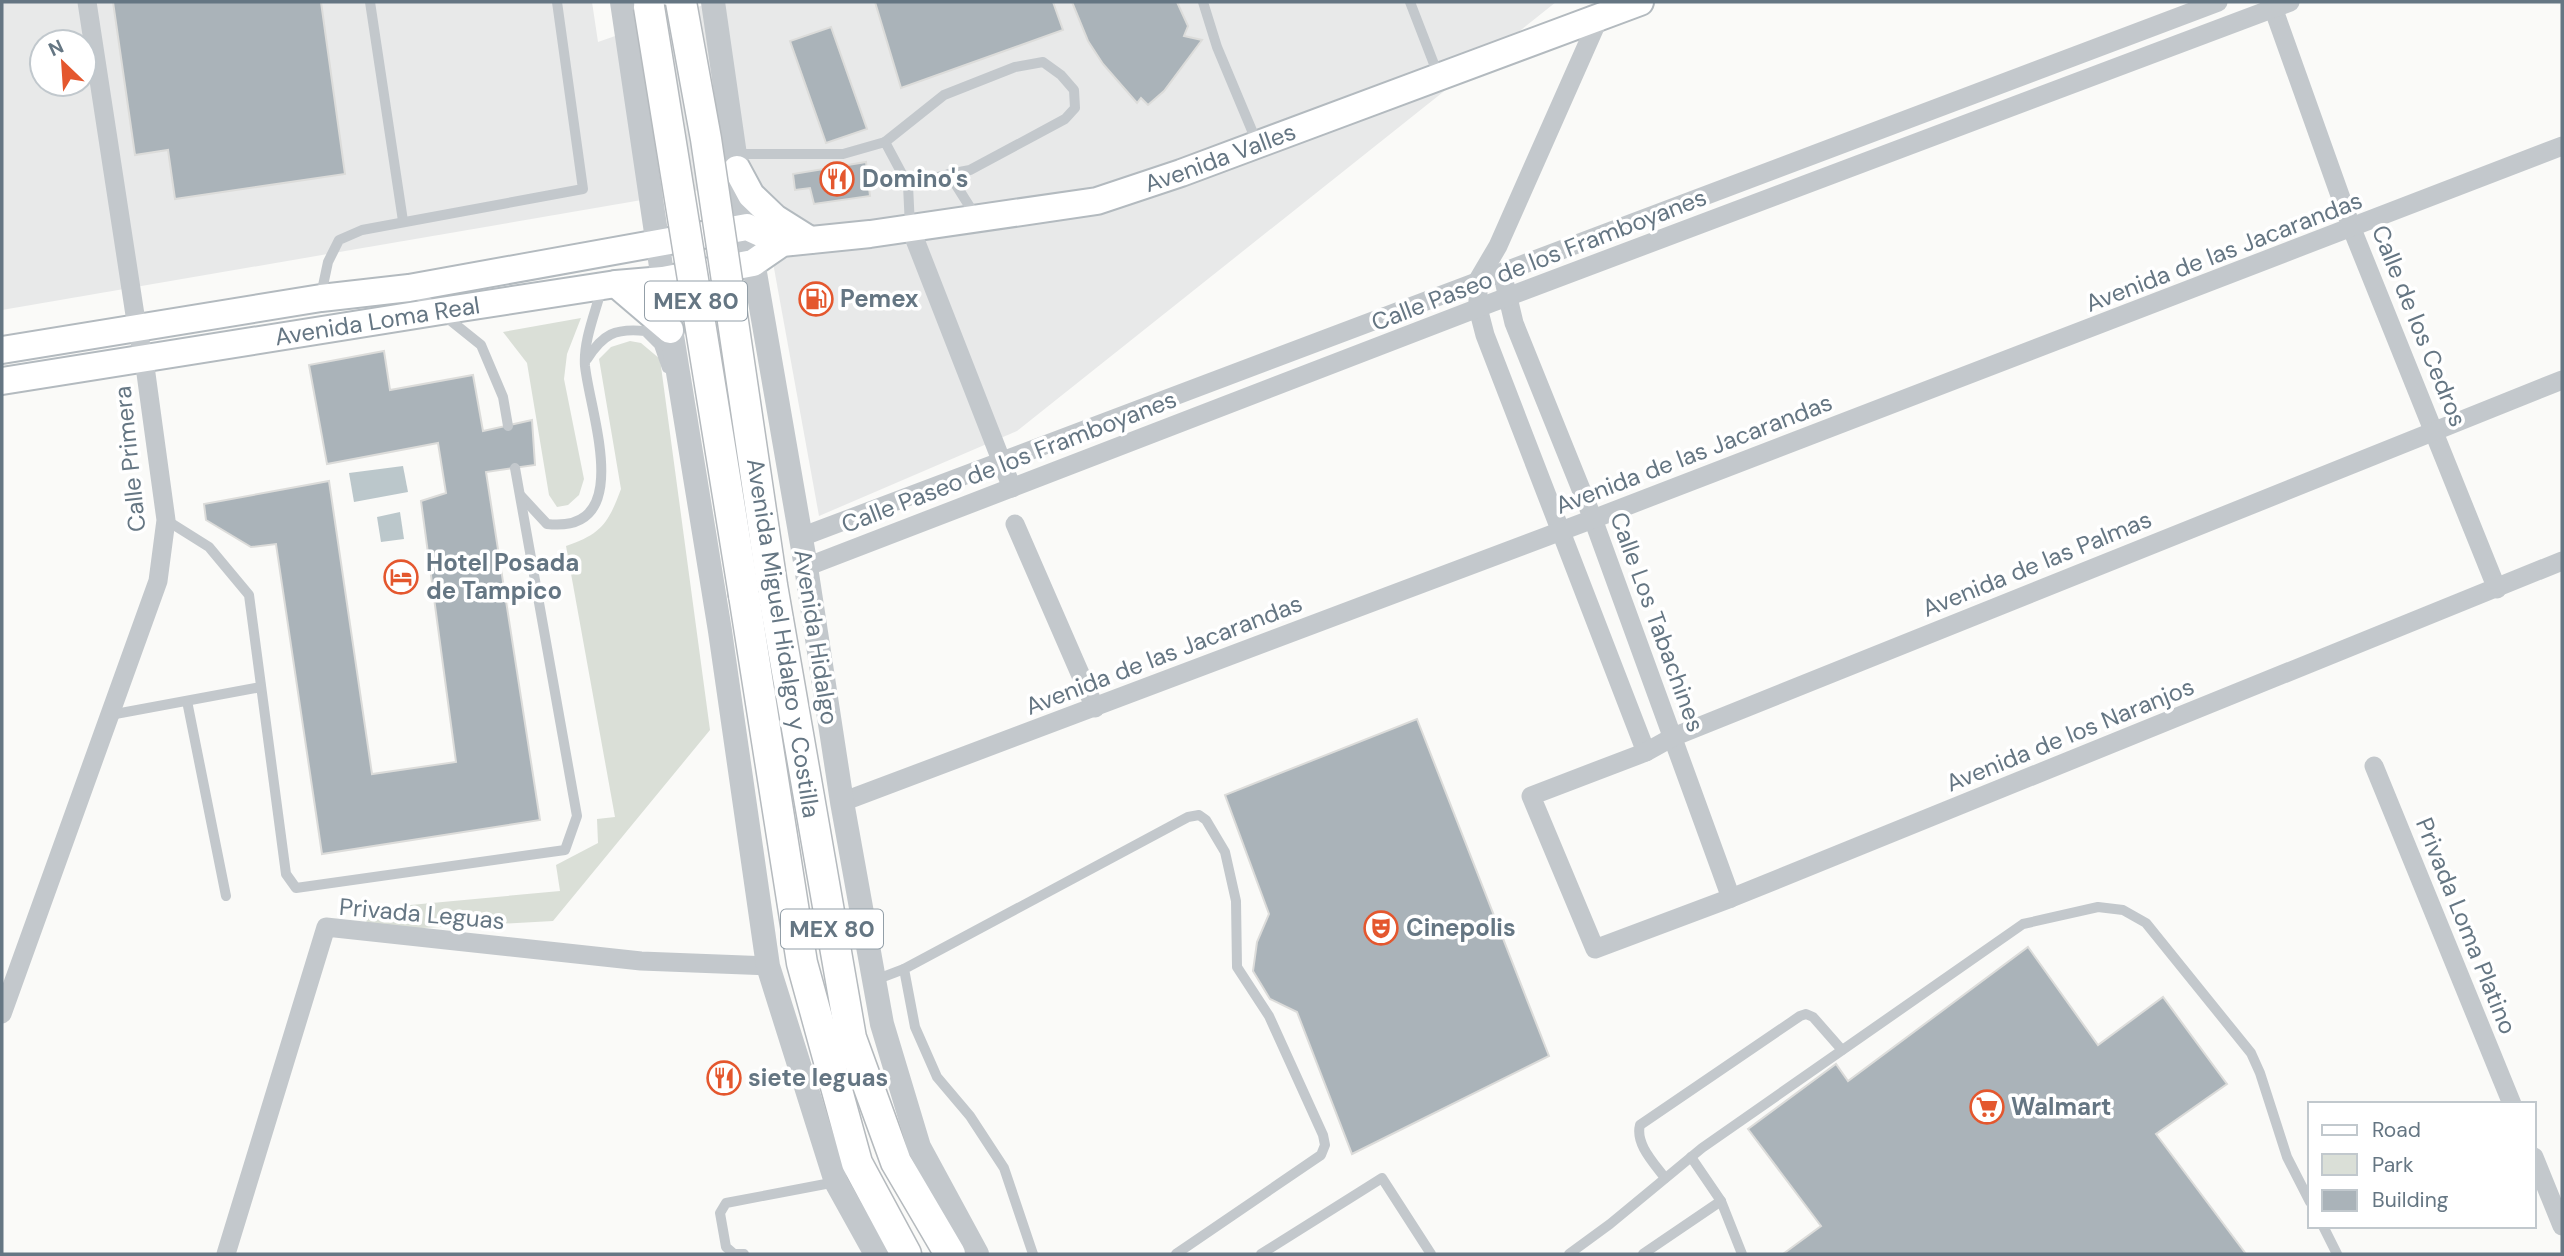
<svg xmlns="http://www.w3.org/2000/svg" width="2564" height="1256" font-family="'DM Sans',sans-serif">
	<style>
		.built { fill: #e8e9e9; fill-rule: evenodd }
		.green { fill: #dadfd7 }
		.water { fill: #bbc7cb }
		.building { fill: #aab3b9; stroke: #dcdcda; stroke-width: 2 }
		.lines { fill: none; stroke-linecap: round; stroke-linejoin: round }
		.secondary-casing { stroke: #b3babf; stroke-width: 30 }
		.primary-casing { stroke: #b5babe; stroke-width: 33 }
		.service { stroke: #c3c8cc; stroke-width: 10 }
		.minor { stroke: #c3c8cc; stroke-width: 19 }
		.tertiary { stroke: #c3c8cc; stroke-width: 24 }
		.secondary { stroke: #fff; stroke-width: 26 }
		.primary { stroke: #fff; stroke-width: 30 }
		.primary-bridge-casing { stroke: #b5babe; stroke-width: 33; stroke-linecap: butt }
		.primary-bridge { stroke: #fff; stroke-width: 30 }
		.labels { text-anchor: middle; stroke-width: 7; stroke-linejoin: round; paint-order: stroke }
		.shield { fill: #fff; stroke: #939fa8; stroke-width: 2 }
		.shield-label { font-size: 23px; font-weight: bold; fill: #657683 }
		.street-label { font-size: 24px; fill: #657683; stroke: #fff }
		.poi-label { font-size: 24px; font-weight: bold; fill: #657683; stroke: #fff; text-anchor: start }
	</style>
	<rect width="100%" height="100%" fill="#fafaf8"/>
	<path class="built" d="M2,2H592L598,42L712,2H1556L1017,431L819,516L758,180L2,310ZM42,42H84V84H42Z"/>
	<g class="green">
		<polygon points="581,318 567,354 564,379 584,479 579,495 568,505 557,507 549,495 527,363 503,332"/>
		<path d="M630,341L641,343L660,359L710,730L553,921L366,931L367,909L560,891L556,865L598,843L597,819L615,817L566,546C601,534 608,524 621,489L599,359L611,347Z"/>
	</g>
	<g class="water">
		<polygon points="403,466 408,492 354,502 349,473"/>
		<polygon points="400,512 404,539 381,542 377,517"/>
	</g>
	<g class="building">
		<polygon points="113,2 321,2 345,174 175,199 168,150 135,155"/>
		<polygon points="875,2 1053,2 1063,30 901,88"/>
		<polygon points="1072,2 1177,2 1188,26 1184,36 1202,40 1164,91 1148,105 1141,98 1137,103 1103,64 1088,41"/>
		<polygon points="831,27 867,129 826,143 790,41"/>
		<polygon points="866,162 870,196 814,204 810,188 795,190 793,174"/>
		<polygon points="384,351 390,390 473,375 483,431 532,420 535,465 486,472 540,820 322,854 276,544 251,547 206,520 204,504 329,481 372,774 456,762 421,501 446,493 438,443 327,464 309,365"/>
		<polygon points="1417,719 1549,1056 1352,1154 1297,1012 1270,999 1253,971 1257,942 1269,914 1225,795"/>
		<polygon points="2028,947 2098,1045 2163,997 2227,1084 2156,1134 2246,1254 1783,1254 1821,1226 1748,1129 1836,1064 1848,1081"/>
	</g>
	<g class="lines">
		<defs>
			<g id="secondary">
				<polyline points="737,169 751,195 775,218 810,240"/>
				<polyline points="616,284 670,330"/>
				<polyline points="2,350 321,298 409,288 747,227 782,243"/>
				<path id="s1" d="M2,381L441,311L616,284L663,280L753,263L782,243L870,234L1097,201L1181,173L1640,2"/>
			</g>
			<g id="primary">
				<polyline points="772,585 851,1038 896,1162 950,1254"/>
				<polyline points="744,595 802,963 857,1163 906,1254"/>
			</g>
		</defs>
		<use href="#secondary" class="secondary-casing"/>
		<use href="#primary" class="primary-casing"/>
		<g class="service">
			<polyline points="370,2 403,221"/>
			<polyline points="1203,2 1217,47 1258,145"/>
			<polyline points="1410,2 1439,77"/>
			<polyline points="885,142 944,95 1015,67 1043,62 1061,75 1074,90 1075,108 1065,119 970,170 949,174"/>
			<polyline points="734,154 843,154 885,142 908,185 949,174 975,215"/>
			<polyline points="908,185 910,227"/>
			<polyline points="415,292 481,345 503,397 508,426"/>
			<polyline points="321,295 328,262 339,240 362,230 583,189 557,2"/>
			<path d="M587,359C603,334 615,328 645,331L659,345L667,368"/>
			<path d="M521,496L547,524C636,534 590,414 585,366C583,341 596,311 602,287"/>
			<polyline points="166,520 209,547 249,595 286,874 296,888 565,850 577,816 515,468"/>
			<polyline points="187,701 226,896"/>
			<polyline points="110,715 261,687"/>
			<polyline points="875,980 904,969"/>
			<polyline points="1691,1157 1721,1201 1742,1254"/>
			<path d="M1665,1178C1654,1163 1635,1144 1640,1125L1800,1016L1806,1014L1813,1017L1842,1050"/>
			<polyline points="2323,1226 2337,1254"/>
			<polyline points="744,1254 734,1254 726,1247 720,1213 726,1203 836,1182"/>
			<polyline points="1033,1254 1004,1168 970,1116 937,1077 915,1027 904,969 1188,817 1199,815 1206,820 1225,852 1236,901 1237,967 1269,1016 1323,1135 1325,1145 1321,1155 1176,1254"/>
			<polyline points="1261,1254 1382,1178 1431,1254"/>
			<polyline points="1569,1254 1610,1224 1702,1148 2023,924 2098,907 2123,910 2146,923 2251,1053 2260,1073 2287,1157 2310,1202"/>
			<polyline points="1643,1254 1721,1201"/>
		</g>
		<g class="minor">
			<polyline points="2271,2 2352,229 2497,589"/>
			<polyline points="1606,11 1599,18 1498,246 1478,280 1478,308 1485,335 1646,752"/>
			<polyline points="910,227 1012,488"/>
			<polyline points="1505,285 1514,323 1593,519 1731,898"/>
			<polyline points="2562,380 1673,737 1646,752 1531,796 1595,949 1731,898 2562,561"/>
			<polyline points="1015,524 1095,708"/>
			<polyline points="801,537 2218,2"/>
			<polyline points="806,567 1491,303 2290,2"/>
			<polyline points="2374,766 2512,1104"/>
			<polyline points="842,802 1593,519 2562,146"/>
			<polyline points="2,1014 158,581 166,520 144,359 137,328 87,2"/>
			<polyline points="2534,1157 2562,1226"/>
			<polyline points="226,1254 326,927 641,961 768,966"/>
		</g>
		<g class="tertiary">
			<polyline points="622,2 663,280 720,631 768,966 836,1182 876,1254"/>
			<polyline points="713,2 737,169 806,567 842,802 882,1024 919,1147 977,1254"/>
		</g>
		<use href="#secondary" class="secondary"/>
		<use href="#primary" class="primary"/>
		<defs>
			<g id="primary-bridge">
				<polyline points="681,2 706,139 772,585"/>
				<polyline points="649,7 744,595"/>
			</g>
		</defs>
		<use href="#primary-bridge" class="primary-bridge-casing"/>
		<use href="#primary-bridge" class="primary-bridge"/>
	</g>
	<defs>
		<symbol id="restaurant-ring" viewBox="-11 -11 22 22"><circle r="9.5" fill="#fff" stroke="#e4572e" stroke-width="1.5"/><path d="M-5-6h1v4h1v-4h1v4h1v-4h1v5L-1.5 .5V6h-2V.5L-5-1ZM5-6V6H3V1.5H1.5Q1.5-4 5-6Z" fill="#e4572e"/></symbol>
		<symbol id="fuel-ring" viewBox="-11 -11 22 22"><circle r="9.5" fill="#fff" stroke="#e4572e" stroke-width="1.5"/><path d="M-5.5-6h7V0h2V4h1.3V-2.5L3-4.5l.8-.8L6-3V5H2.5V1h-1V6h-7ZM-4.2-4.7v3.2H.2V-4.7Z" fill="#e4572e"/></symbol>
		<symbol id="hotel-ring" viewBox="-11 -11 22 22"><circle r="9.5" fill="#fff" stroke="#e4572e" stroke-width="1.5"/><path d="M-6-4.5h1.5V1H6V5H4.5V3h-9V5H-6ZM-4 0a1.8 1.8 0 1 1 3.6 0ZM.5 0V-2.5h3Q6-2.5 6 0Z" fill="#e4572e"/></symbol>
		<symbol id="theatre-ring" viewBox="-11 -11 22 22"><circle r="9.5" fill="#fff" stroke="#e4572e" stroke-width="1.5"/><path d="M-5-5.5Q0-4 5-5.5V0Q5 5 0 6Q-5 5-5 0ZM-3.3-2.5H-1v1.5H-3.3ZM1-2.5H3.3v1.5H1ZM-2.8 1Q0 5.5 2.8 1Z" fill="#e4572e"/></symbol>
		<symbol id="supermarket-ring" viewBox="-11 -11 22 22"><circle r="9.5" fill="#fff" stroke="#e4572e" stroke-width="1.5"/><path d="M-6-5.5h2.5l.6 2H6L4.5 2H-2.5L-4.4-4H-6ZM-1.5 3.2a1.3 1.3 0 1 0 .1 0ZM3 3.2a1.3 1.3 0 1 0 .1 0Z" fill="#e4572e"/></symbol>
	</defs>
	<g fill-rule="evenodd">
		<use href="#restaurant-ring" x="818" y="160" width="38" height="38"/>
		<use href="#fuel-ring" x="797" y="280" width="38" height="38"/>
		<use href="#hotel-ring" x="382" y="558" width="38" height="38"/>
		<use href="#theatre-ring" x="1362" y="909" width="38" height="38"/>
		<use href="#restaurant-ring" x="705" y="1059" width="38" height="38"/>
		<use href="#supermarket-ring" x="1968" y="1088" width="38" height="38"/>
	</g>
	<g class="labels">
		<g class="shield">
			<rect x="645" y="281.5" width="102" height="39" rx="5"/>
			<rect x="781" y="909.5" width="102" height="39" rx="5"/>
		</g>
		<g class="shield-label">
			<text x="696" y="309">MEX 80</text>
			<text x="832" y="937">MEX 80</text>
		</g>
		<g class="street-label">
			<text dy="8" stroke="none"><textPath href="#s1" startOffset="1244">Avenida Valles</textPath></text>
			<text transform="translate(2224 252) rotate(-21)" y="8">Avenida de las Jacarandas</text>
			<text transform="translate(1539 260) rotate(-21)" y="8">Calle Paseo de los Framboyanes</text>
			<text dy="8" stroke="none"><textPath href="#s1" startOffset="380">Avenida Loma Real</textPath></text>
			<text transform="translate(2419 326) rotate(68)" y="8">Calle de los Cedros</text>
			<text transform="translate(1694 454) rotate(-21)" y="8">Avenida de las Jacarandas</text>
			<text transform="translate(130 459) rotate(-96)" y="8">Calle Primera</text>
			<text transform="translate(1009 462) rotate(-21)" y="8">Calle Paseo de los Framboyanes</text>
			<text transform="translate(2037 564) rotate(-22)" y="8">Avenida de las Palmas</text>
			<text transform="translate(1657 622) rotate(70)" y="8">Calle Los Tabachines</text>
			<text transform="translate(816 637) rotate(81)" y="8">Avenida Hidalgo</text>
			<text transform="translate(783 638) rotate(81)" y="8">Avenida Miguel Hidalgo y Costilla</text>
			<text transform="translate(1164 655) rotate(-21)" y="8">Avenida de las Jacarandas</text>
			<text transform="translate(2070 735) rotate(-22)" y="8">Avenida de los Naranjos</text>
			<text transform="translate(422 914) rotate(5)" y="8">Privada Leguas</text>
			<text transform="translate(2466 926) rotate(68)" y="8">Privada Loma Platino</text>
		</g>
		<g class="poi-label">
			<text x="862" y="187">Domino's</text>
			<text x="840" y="307">Pemex</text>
			<text x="426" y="571">Hotel Posada<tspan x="426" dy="28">de Tampico</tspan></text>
			<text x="1406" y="936">Cinepolis</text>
			<text x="748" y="1086">siete leguas</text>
			<text x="2011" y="1115">Walmart</text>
		</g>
	</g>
	<rect width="2564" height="1256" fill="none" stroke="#657683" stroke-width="7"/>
	<rect x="2308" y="1102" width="228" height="126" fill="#ffffff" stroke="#c1c8cd" stroke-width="2"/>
	<rect x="2322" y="1125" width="35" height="10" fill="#ffffff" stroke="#c1c8cd" stroke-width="2"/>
	<text x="2372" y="1137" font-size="21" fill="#657683">Road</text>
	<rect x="2322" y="1154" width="35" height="21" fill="#dadfd7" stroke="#c1c8cd" stroke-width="2"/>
	<text x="2372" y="1172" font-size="21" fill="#657683">Park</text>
	<rect x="2322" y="1190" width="35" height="21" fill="#aab3b9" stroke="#c1c8cd" stroke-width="2"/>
	<text x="2372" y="1207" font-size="21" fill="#657683">Building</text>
	<g transform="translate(63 63) rotate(335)"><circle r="33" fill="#ffffff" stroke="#c1c8cd" stroke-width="2"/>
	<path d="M0-5L12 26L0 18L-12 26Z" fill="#e4572e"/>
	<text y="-10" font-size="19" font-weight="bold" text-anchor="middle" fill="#657683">N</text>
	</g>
</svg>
